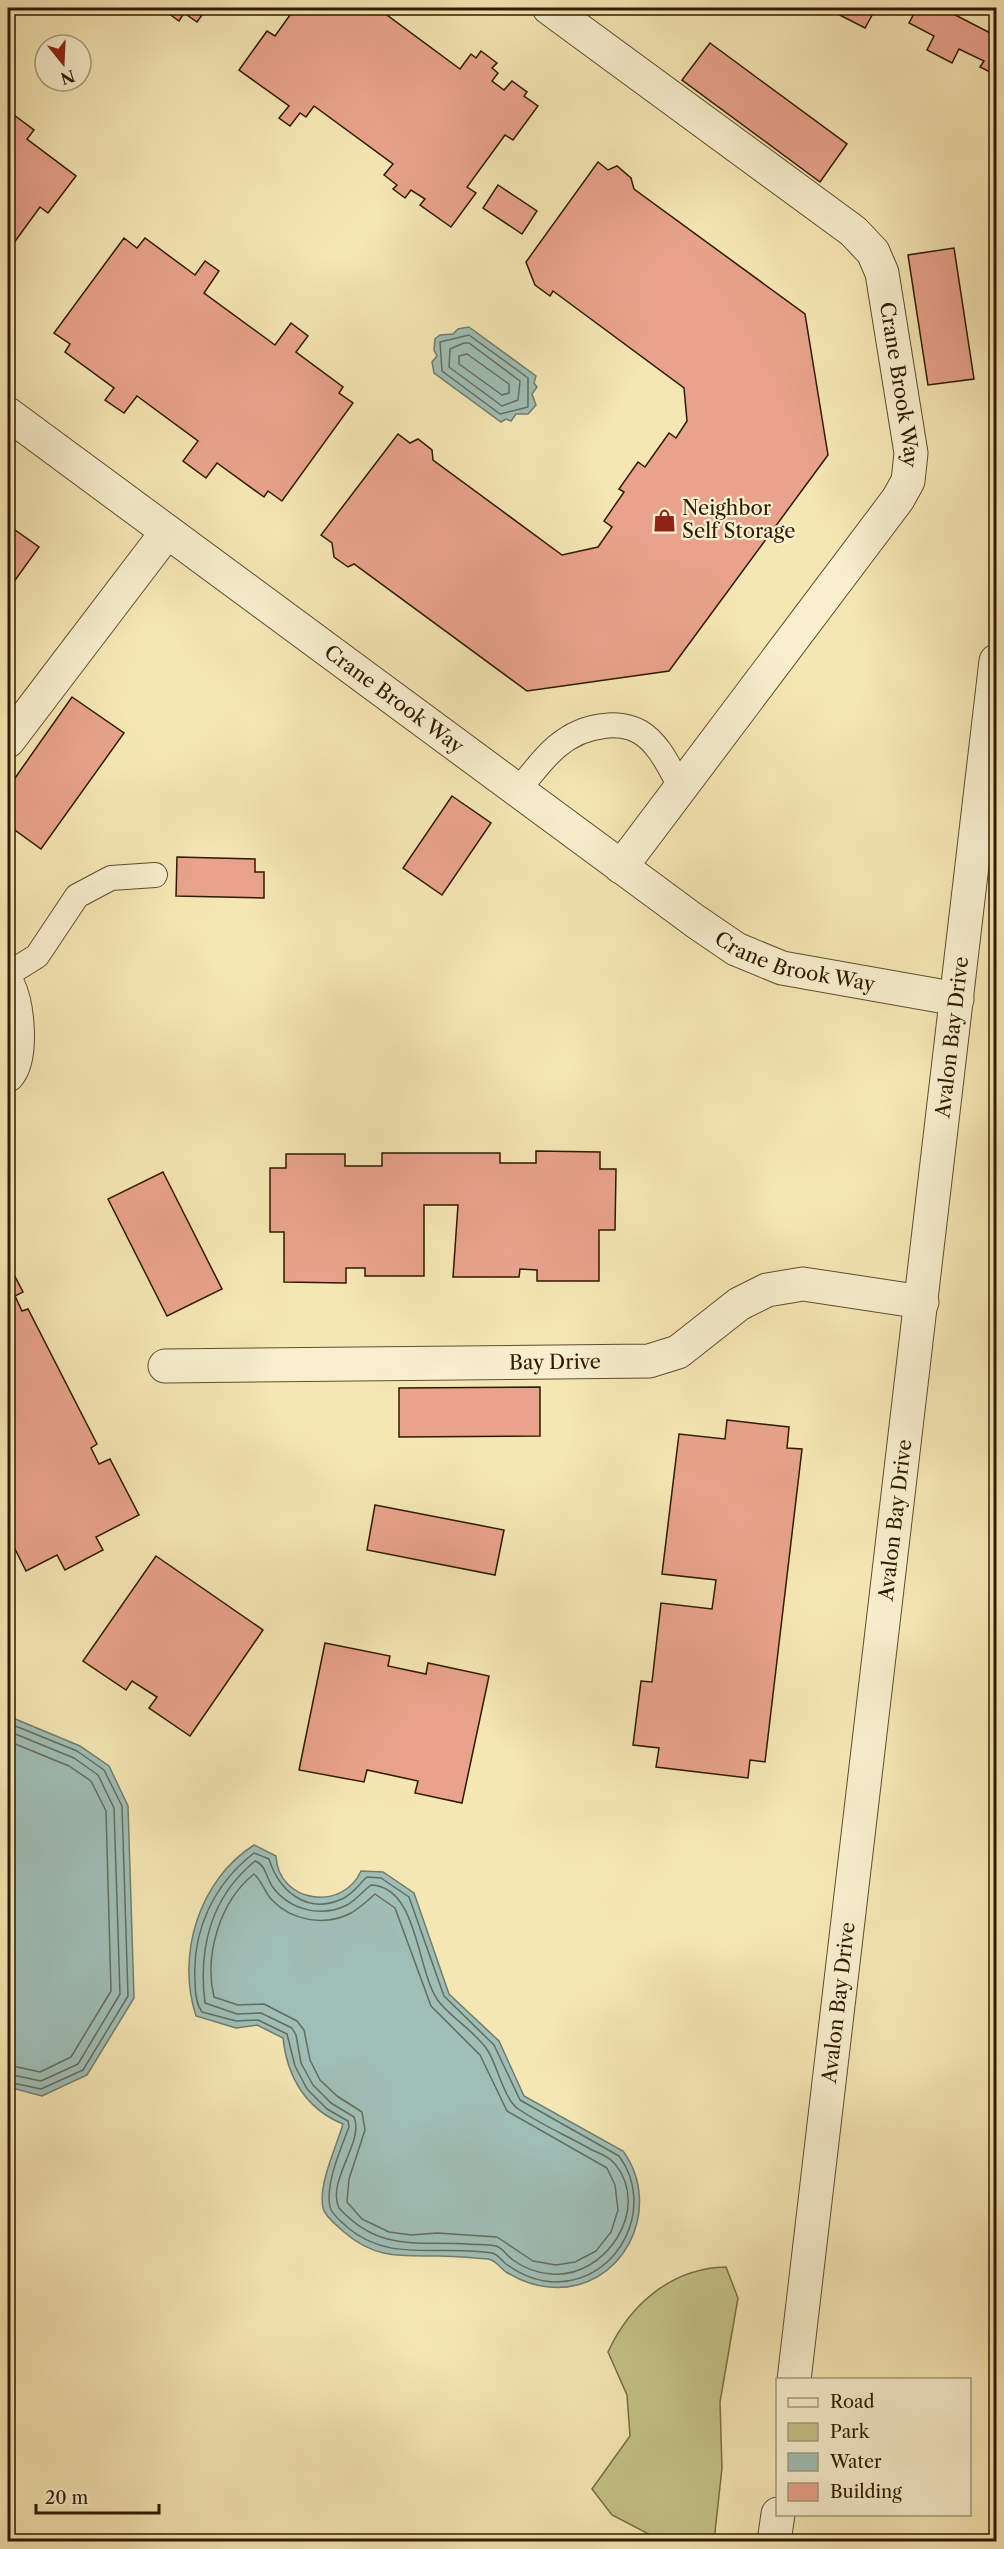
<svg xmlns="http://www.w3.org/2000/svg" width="1004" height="2549" font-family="'Libre Caslon Text',serif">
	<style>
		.green { fill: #c4c387; stroke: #796e44; stroke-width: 1.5 }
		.water { fill: #9fbeb6; stroke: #727c6d; stroke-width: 1.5 }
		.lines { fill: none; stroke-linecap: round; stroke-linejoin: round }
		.shore { stroke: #666c5b; stroke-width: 1.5 }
		.building { fill: #e9a38c; stroke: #2e1a00; stroke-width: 1.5 }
		.lane-casing { stroke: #604d2d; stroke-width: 26 }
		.street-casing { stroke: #604d2d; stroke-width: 35 }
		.lane { stroke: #f8efce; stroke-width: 24 }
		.street { stroke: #f8efce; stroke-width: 33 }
		.labels { text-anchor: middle; stroke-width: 4.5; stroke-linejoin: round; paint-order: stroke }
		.street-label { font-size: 20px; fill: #2e1a00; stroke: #f8efce }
		.poi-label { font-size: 20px; fill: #2e1a00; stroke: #f8efce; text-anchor: start }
	</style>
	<rect width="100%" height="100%" fill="#f5e7b4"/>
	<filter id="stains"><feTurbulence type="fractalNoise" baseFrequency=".00333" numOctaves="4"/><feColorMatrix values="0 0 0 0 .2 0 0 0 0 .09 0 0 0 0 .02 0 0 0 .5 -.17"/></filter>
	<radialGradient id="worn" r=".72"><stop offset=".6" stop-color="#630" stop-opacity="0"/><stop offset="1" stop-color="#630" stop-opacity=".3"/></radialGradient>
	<path class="green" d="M726,2267L738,2298L720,2402L722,2468L714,2541H662L612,2515L592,2489L630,2436L627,2395L608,2352C630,2304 672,2268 726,2267Z"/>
	<g class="water">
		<polygon points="469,327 536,376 534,383 537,387 532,394 536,405 528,414 516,414 511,421 506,419 501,422 434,373 432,362 437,356 434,350 435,339 440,335 453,334 458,329"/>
		<polygon points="8,1716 80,1746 109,1766 128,1806 134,1998 87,2075 42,2096 8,2087"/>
		<path d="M254,1845L276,1856C278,1903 343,1912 361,1871L383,1872L414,1893L449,1994L499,2041L524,2096L623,2151C665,2209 622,2294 549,2287C533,2286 519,2280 506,2272C500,2268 496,2260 488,2259C472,2258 455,2256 438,2256C401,2256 375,2259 344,2232C338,2226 325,2217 323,2208C318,2184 336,2148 343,2124C306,2109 287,2077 283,2038L257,2025L236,2028L196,2016C176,1955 199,1880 254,1845Z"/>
	</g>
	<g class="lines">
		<g class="shore">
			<polygon points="469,335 528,378 528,407 500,414 442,371 440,342"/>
			<polygon points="464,343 469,343 520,381 518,400 502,406 449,367 450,349"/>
			<polygon points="467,354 509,384 509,393 502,395 459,364 459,356"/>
			<polyline points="8,1723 77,1751 104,1770 122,1806 128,1996 83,2070 41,2089 8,2082"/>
			<polyline points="8,1731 74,1758 98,1775 114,1808 120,1994 78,2064 41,2081 8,2074"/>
			<polyline points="8,1741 69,1766 91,1781 106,1811 111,1991 71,2057 40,2072 8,2065"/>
			<path d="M254,1853L269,1859C279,1891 307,1915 342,1899C353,1894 359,1884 367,1877L381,1878L409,1897L444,1996L494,2045L520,2100L619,2156C656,2206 620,2281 557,2282C538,2282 521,2275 506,2264C501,2260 498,2254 492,2253C441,2244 390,2264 347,2227C342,2222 331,2214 330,2207C325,2184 341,2148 349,2127L348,2121L327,2109L307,2089L295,2066L287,2034L258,2020L236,2021L202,2012C196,2004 195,1991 195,1981C192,1930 214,1884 254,1853Z"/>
			<path d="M255,1861C266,1865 266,1877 272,1886C289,1910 321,1918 347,1905C356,1900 363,1891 371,1885C420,1887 416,1975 440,2003C454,2020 477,2033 488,2051C497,2065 504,2098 517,2108C539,2124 568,2136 592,2150C599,2153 610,2157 615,2164C652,2209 605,2279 551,2274C537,2273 524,2268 513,2260C507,2256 503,2248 496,2246C487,2244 477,2245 468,2244C416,2241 379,2252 339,2208C326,2181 365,2141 354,2117L331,2103L313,2085L301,2063L296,2035L292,2028L261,2013L237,2014L205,2003C198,1948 211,1897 255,1861Z"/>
			<path d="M254,1874C261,1879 265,1893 272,1900C292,1921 324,1926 349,1914C359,1909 367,1901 375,1894L395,1908L431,2006L480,2055L507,2111L607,2168L615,2185L618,2210L611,2232L596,2251L575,2262L556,2265L533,2261L497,2237L437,2233L411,2235L389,2232L362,2219L347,2202L349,2179L365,2130L362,2112L337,2096L320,2080L310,2060L304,2030L297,2021L264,2004L238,2005L214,1997C204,1955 220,1901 254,1874Z"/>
		</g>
	</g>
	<g class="building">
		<polygon points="161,8 207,8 197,22 184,13 179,21"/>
		<polygon points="295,8 386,8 383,12 460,69 471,54 476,58 481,51 497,63 492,68 498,73 492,81 504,90 512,81 527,92 524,96 538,106 513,140 505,135 467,187 476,193 451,227 420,205 425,199 411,190 405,198 393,189 397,185 384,175 393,164 314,106 306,117 300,113 290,126 279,118 289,106 239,70 267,31 275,36"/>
		<polygon points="826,8 876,8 865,28"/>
		<polygon points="917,8 942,8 996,36 996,68 994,74 980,67 984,61 959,49 952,63 927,50 934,36 909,23"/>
		<polygon points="710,43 847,144 820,182 682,80"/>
		<polygon points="14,115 34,130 27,139 76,176 48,213 40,207 8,251 8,124"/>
		<polygon points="598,162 608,170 617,166 631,178 634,189 805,314 828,455 669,671 527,691 354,564 348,567 334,557 332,543 321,535 398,434 410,443 418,439 432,450 433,460 562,555 598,547 612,527 604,521 624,492 619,489 638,462 645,467 669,433 676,438 687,421 684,388 553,291 550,296 535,285 526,262"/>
		<polygon points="498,185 537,211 522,234 483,208"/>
		<polygon points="124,238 137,248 145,238 195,275 205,261 219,271 204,293 275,345 291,323 308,336 296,352 343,387 339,393 353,403 282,501 268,491 264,497 217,463 206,478 183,461 198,441 137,396 124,413 105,400 114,388 65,352 70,344 54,333"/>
		<polygon points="954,248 974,379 928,385 908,255"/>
		<polygon points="8,525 39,547 8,590"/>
		<polygon points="72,697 124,733 41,849 8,825 8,788"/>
		<polygon points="452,796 491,823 442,895 403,868"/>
		<polygon points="177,857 255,859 255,872 264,872 264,898 176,896"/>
		<polygon points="536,1151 600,1152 600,1169 616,1169 615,1230 599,1230 599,1281 537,1281 537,1270 520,1269 519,1277 453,1277 458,1205 424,1205 424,1276 365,1276 365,1268 346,1268 346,1283 284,1282 284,1232 270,1232 270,1168 286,1168 286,1154 345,1154 345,1166 382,1166 382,1153 500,1153 500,1163 536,1163"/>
		<polygon points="163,1172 222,1289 167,1316 108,1199"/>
		<polygon points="8,1263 23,1292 15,1296 22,1311 28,1309 97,1444 91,1448 99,1464 110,1459 139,1515 96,1537 103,1550 65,1570 57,1555 26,1571 8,1535"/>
		<polygon points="540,1387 540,1436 399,1437 399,1388"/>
		<polygon points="727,1420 789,1427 787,1448 802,1449 765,1762 750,1760 748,1778 656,1767 659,1748 633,1745 641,1681 652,1682 661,1603 712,1609 716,1580 662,1574 679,1434 725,1439"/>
		<polygon points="375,1505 504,1530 495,1575 367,1550"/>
		<polygon points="156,1556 263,1630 190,1736 149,1708 157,1697 132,1681 126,1690 83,1661"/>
		<polygon points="325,1643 390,1656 388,1666 426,1674 428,1663 489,1676 462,1803 415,1793 418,1781 367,1770 364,1782 299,1770"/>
	</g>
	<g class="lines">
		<defs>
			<g id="lane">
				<path d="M518,791C542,760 563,730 604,726C615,724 630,726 640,732C660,744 670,769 681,788"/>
				<polyline points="8,974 37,956 77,896 111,878 155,875"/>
			</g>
			<g id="street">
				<path id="s1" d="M549,8L853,231L873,252L882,273L911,453L908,481L898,499L621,867"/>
				<path id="s2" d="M8,414L695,921L736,949L782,968L957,999"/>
				<polyline points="8,741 167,532"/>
				<path d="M8,985C18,1005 23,1058 8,1075"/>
				<path id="s3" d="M165,1366L649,1361L678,1352L739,1304L767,1290L803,1284L922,1302"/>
				<path id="s4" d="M794,2380L996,661"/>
				<polyline points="774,2542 778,2514"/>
			</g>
		</defs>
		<use href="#lane" class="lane-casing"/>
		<use href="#street" class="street-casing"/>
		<use href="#lane" class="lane"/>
		<use href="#street" class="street"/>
	</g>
	<defs>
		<symbol id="shop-bare" viewBox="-9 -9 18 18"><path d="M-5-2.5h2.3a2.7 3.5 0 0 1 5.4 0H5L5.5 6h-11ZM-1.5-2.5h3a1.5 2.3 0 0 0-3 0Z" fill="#8f2418" stroke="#f8efce" stroke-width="2.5" paint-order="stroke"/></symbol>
	</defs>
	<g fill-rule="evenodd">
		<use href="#shop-bare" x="648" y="504" width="33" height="33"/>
	</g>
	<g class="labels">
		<g class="street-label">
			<text dy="7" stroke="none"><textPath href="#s1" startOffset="542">Crane Brook Way</textPath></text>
			<text dy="7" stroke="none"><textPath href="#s2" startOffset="480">Crane Brook Way</textPath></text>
			<text dy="7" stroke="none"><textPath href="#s2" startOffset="964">Crane Brook Way</textPath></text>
			<text dy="7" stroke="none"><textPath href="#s4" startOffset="1352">Avalon Bay Drive</textPath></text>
			<text dy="7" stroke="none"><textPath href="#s3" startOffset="390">Bay Drive</textPath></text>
			<text dy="7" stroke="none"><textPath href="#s4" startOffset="866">Avalon Bay Drive</textPath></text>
			<text dy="7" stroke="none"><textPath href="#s4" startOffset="380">Avalon Bay Drive</textPath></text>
		</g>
		<g class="poi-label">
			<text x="682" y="515">Neighbor<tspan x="682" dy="23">Self Storage</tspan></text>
		</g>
	</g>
	<rect width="1004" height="2549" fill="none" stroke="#f5e7b4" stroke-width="30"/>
	<rect x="9" y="9" width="986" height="2531" fill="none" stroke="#2e1a00" stroke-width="3"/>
	<rect x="15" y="15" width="974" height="2519" fill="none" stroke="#2e1a00" stroke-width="1.5"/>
	<rect x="776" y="2378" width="195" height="138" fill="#f8efce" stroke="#a79a7c" stroke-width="1.5"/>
	<rect x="788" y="2398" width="30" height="9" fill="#f8efce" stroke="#a79a7c" stroke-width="1.5"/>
	<text x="830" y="2408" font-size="18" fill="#2e1a00">Road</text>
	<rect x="788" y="2423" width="30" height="18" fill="#c4c387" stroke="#a79a7c" stroke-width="1.5"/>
	<text x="830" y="2438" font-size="18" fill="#2e1a00">Park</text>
	<rect x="788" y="2453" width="30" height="18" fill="#9fbeb6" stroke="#a79a7c" stroke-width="1.5"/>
	<text x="830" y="2468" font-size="18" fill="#2e1a00">Water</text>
	<rect x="788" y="2483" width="30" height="18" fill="#e9a38c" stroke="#a79a7c" stroke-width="1.5"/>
	<text x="830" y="2498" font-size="18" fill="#2e1a00">Building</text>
	<g transform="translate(63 63) rotate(162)"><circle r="28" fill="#f8efce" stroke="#a79a7c" stroke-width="1.5"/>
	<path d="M0-4.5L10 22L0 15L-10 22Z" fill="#8f2418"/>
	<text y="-9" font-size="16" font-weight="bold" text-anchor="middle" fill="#2e1a00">N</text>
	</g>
	<path d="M36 2504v9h123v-9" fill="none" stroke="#2e1a00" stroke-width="3"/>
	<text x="45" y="2504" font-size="18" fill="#2e1a00" stroke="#f8efce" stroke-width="4.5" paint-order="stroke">20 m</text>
	<rect width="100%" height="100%" filter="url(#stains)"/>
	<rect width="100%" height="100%" fill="url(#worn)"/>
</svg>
